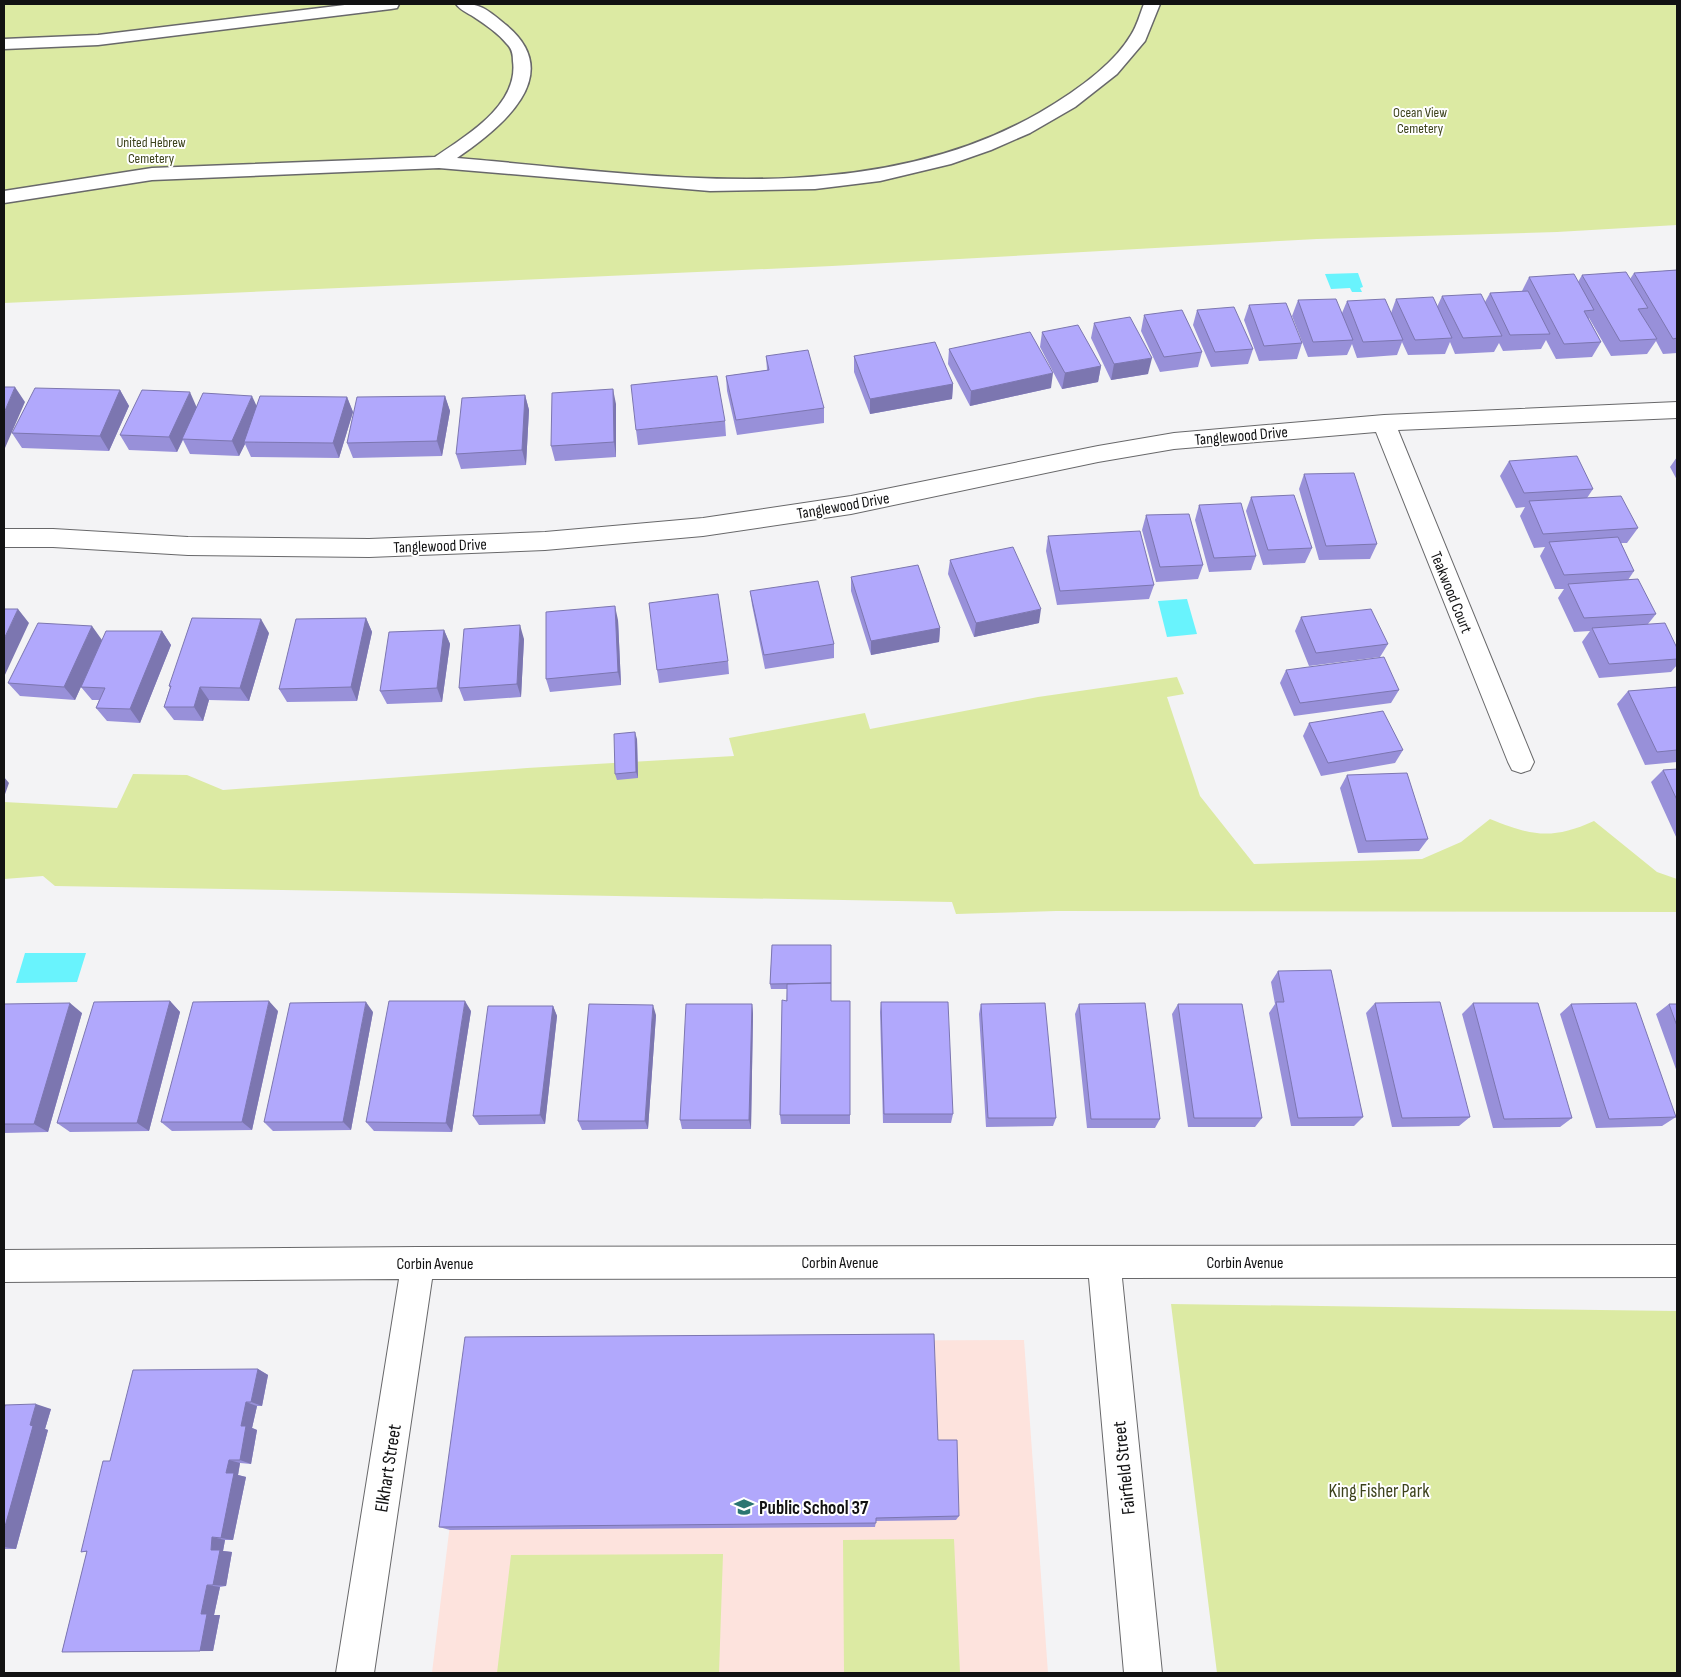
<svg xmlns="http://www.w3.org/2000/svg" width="1681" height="1677" font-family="'Sofia Sans Condensed',sans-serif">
<rect width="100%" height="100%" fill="#f3f3f5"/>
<!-- education -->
<path fill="#fde3dd" d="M1024 1340 1048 1673H432L472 1342Z"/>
<!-- green -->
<path fill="#dceaa3" d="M4 4H1677V225L1557 232 1317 239 832 266 4 303Z
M1177 677 1184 694 1167 697 1200 796 1254 864 1422 859 1461 842 1490 819C1532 836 1552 840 1594 821L1657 872 1677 879V912L1056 911 956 914 952 902 55 886 43 876 4 879V802L117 808 133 774 187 775 223 790 527 768 734 756 729 738 865 713 870 729 1038 697Z
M1171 1304 1677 1311V1673H1217Z
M954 1539 960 1673H844L843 1540Z
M723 1554 719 1673H497L511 1555Z"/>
<!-- water -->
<path fill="#69f3fd" d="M1358 273 1363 287 1360 288 1362 292H1352L1350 288 1331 289 1325 274Z
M1187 599 1197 634 1167 637 1158 601Z
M25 953H86L77 982 16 983Z"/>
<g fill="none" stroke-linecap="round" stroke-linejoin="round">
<defs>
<path id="lane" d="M353 4H399L397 8 391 9 98 45 4 49V39L98 35Z
M456 4C480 2 488 10 506 25 567 75 501 128 457 158 648 174 865 213 1039 113 1070 95 1113 66 1131 35 1137 26 1140 14 1144 4H1160L1145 41 1117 74 1075 107 1030 133 991 150 951 164 880 181 815 189 710 191 439 168 152 180 4 203V191L152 168 435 157C466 136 519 105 513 61 513 54 512 49 507 44 498 33 486 25 474 17 468 13 460 10 456 4Z"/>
<path id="street" d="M1677 402V418L1398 430 1534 762 1530 770 1521 773 1512 770 1508 762 1376 432 1174 449 1098 462 851 514 703 536 545 550 369 557 188 555 53 547H4V529H53L188 537 369 539 545 532 703 518 851 496 1098 446 1174 433 1384 415Z
M1677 1245V1277L1122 1278 1162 1673H1124L1089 1278 432 1279 374 1673H336L399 1279 4 1282V1250L418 1247Z"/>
</defs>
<!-- lane casing -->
<use href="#lane" stroke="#68686a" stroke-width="3"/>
<!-- street casing -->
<use href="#street" stroke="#68686a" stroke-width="2"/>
<!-- lane -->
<use href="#lane" fill="#fff" fill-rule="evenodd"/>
<!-- street -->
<use href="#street" fill="#fff" fill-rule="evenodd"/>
</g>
<!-- wall -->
<path fill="#9890d9" d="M1677 270V353L1663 354 1656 341 1647 354 1611 356 1589 318V319L1601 342 1592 357 1556 359 1546 340 1541 349 1503 351 1499 343 1494 352 1455 354 1450 342 1445 354 1408 355 1402 342 1397 355 1357 358 1352 344 1347 355 1308 357 1292 316 1298 300 1342 313 1347 301 1391 313 1396 299 1437 307 1442 296 1485 302 1490 293 1522 291 1529 277 1578 282 1582 275 1630 279 1634 273Z
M1249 305 1302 343 1297 359 1259 361 1244 320Z
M1197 310 1253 349 1248 364 1211 367 1193 325Z
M1144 315 1202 352 1198 367 1160 372 1141 331Z
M1094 323 1148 374 1111 380 1091 338Z
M1042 332 1101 366 1098 382 1062 389 1040 347Z
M949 349 1051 388 970 406 948 364Z
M766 356 824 408V423L737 435 727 391 726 376 767 370Z
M854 356 953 384 952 399 870 414 854 372Z
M120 390 129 406 109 451 22 448 12 433Z
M525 395 529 410 526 465 461 469 456 454Z
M445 396 450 411 442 456 353 458 347 443Z
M347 397 353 412 339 458 251 457 245 444 239 456 190 454 183 440 177 452 129 450 120 435 197 407H257Z
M616 404V457L555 461 551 446Z
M725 421 726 436 638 445 636 430Z
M1677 457V480L1670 467Z
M1509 461 1593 489 1587 498 1638 528 1627 543H1621L1634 571 1628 580 1656 614 1648 624 1677 648V665L1671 672 1599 678 1582 642 1590 631 1574 632 1558 598 1564 589H1555L1540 556 1545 547 1534 548 1520 516 1525 507 1516 508 1500 476Z
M1304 474 1377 544 1370 559 1319 560 1299 489Z
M1251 497 1312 548 1305 563 1263 565 1246 511Z
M1199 505 1256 556 1251 570 1209 572 1195 520Z
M1146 515 1203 565 1198 579 1156 582 1142 530Z
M1048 536 1154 585 1149 599 1057 605 1046 551Z
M950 560 1039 623 974 637 948 574Z
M851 577 940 628 939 642 871 655 851 591Z
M750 591 834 644V658L765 669 752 605Z
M1301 617 1388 644 1380 657 1309 666 1295 631Z
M366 618 372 632 357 701 287 702 279 689Z
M618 620 621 685 550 692 546 679Z
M444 630 450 644 442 702 387 704 380 691Z
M162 631 171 645 140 723 107 721 96 708 99 700H92L81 687 92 663 75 700 20 696 8 683 102 640Z
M269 633 249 701 209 700 203 721 174 720 164 707 170 688 169 686Z
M524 639 521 697 464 701 459 688Z
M728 661 729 674 659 683 657 670Z
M1286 670 1399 690 1391 703 1294 716 1280 683Z
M1677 687V762L1645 765 1617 704 1628 691Z
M1309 723 1403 750 1395 763 1321 776 1303 736Z
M637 739 638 778 617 780 615 774Z
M1677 769V839L1651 782 1663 770Z
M1347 775 1428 839 1419 851 1358 853 1340 788Z
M772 945 831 1001H850V1124H781L780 1115 787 989H771L770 984Z
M1278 971 1363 1117 1354 1126H1291L1269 1013 1275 1004 1271 982Z
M170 1001 180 1012 149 1131 70 1132 57 1123Z
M881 1002 953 1114 951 1123H883L880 1012Z
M1375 1003 1470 1117 1459 1126 1392 1127 1366 1013Z
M1473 1003 1572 1118 1560 1127 1493 1128 1462 1014Z
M4 1004 82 1013 48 1132 4 1133Z
M752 1004 753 1014 751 1129H682L680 1120Z
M981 1004 1056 1118 1053 1126 986 1127 979 1014Z
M1079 1004 1160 1119 1155 1128H1087L1075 1014Z
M1178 1004 1262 1118 1255 1127H1188L1172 1014Z
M1571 1004 1676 1117 1662 1126 1596 1128 1560 1014Z
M1669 1004H1677V1072L1656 1014Z
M553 1006 557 1016 545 1124 479 1125 473 1116Z
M278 1011 252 1130 172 1131 161 1122Z
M471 1011 452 1132 374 1131 366 1122Z
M373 1012 351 1130 273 1131 264 1122Z
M656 1015 648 1129 582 1130 578 1121Z
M258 1369 268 1375 262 1406H257L252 1428 257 1430 251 1464 240 1463 238 1475 246 1477 233 1540H225L223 1551 232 1552 226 1586 220 1587 214 1615H220L213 1651 62 1652 87 1552H81L110 1461Z
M4 1407 51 1409 45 1429 48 1430 16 1549H4Z
M938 1440 959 1516 956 1520 876 1521 875 1527 450 1530 439 1527Z"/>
<!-- shaded-wall -->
<path fill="#7c76b0" d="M1152 358 1148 374 1111 380 1114 364Z
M1101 366 1098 382 1062 389 1065 373Z
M1053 373 1051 388 970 406 971 391Z
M953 384 952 399 870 414V399Z
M15 387 25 402 5 448 4 446V413Z
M613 389 616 404V457L614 442Z
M120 390 129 406 109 451 100 436Z
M190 392 197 408 177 452 169 437Z
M525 395 529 410 526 465 522 450Z
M252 396 259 411 244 442 245 444 239 456 232 441Z
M445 396 450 411 442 456 437 441Z
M347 397 353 412 339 458 333 443Z
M615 606 618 620 621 685 618 672Z
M18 609 29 623 4 677V639Z
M1041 609 1039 623 974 637 976 623Z
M366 618 372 632 357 701 351 687Z
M261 619 269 633 249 701 240 688Z
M520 625 524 639 521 697 517 684Z
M92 626 102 640 75 700 64 687Z
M940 628 939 642 871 655V641Z
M444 630 450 644 442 702 437 688Z
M162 631 171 645 140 723 130 709Z
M200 687 209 700 203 721 194 707Z
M635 732 637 739 638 778 636 772Z
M4 777 9 783 4 797Z
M170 1001 180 1012 149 1131 137 1123Z
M269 1001 278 1011 252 1130 242 1122Z
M465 1001 471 1011 452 1132 446 1123Z
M366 1002 373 1012 351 1130 343 1122Z
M70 1003 82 1013 48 1132 34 1124Z
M752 1004 753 1014 751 1129 749 1120Z
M653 1005 656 1015 648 1129 645 1121Z
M553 1006 557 1016 545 1124 540 1115Z
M258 1369 268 1375 262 1406 251 1402Z
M246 1402 257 1406 252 1428 257 1430 251 1464 240 1460 241 1426Z
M36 1404 51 1409 45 1429 48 1430 16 1549 4 1547V1530L30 1425Z
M229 1460 240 1463 238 1475 246 1477 233 1540 221 1538 226 1473Z
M212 1537 225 1540 223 1551 232 1552 226 1586 213 1585 211 1550Z
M207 1585 220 1587 214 1615H220L213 1651H200L201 1614Z"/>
<!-- building -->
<path fill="#b1a8fc" stroke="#7c76b0" d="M1677 270V338L1673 339 1634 273Z
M1626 272 1648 308 1638 309 1657 339 1620 341 1582 275Z
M1574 274 1594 310 1584 311 1601 342 1564 344 1529 277Z
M1528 291 1550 334 1510 335 1490 293Z
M1481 294 1502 336 1463 338 1442 296Z
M1433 297 1452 338 1415 340 1396 299Z
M1336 299 1353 340 1313 342 1298 300Z
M1385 299 1403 340 1363 342 1347 301Z
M1286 303 1302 343 1264 346 1249 305Z
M1234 307 1253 349 1215 352 1197 310Z
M1182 310 1202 352 1164 357 1144 315Z
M1130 317 1152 358 1114 364 1094 323Z
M1078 325 1101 366 1065 373 1042 332Z
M1030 332 1053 373 971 391 949 349Z
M935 342 953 384 870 399 854 356Z
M808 350 824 408 736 420 726 376 769 370 766 356Z
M717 376 725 421 636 430 631 385Z
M4 387H15L4 413Z
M35 388 120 390 100 436 12 433Z
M613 389 614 442 551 446 552 393Z
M142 390 190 392 169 437 120 435Z
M203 393 252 396 232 441 182 439Z
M525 395 522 450 456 454 462 398Z
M260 396 347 397 333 443 244 442Z
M445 396 437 441 347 443 357 397Z
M1577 456 1593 489 1524 493 1509 461Z
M1354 473 1377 544 1326 546 1304 474Z
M1294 495 1312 548 1268 550 1251 497Z
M1621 496 1638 528 1543 534 1529 501Z
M1241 503 1256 556 1214 558 1199 505Z
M1189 514 1203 565 1160 567 1146 515Z
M1140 531 1154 585 1060 591 1048 536Z
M1618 537 1634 571 1564 575 1549 542Z
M1013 547 1041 609 976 623 950 560Z
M918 565 940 628 871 641 851 577Z
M1638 579 1656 614 1584 618 1568 584Z
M818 581 834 644 764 655 750 591Z
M718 594 728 661 657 670 649 603Z
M615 606 618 672 546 679V612Z
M4 609H18L4 639Z
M1371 609 1388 644 1316 653 1301 617Z
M192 618 261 619 240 688 200 687 194 707H164L171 686H169Z
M366 618 351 687 279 689 296 619Z
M38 623 92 626 64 687 8 683Z
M1665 623 1677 648V659L1609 664 1592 628Z
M520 625 517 684 459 688 464 629Z
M444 630 437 688 380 691 389 632Z
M106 631H162L130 709 96 708 105 688 81 687Z
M1384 657 1399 690 1300 703 1286 670Z
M1677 687V750L1657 752 1628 691Z
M1383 711 1403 750 1328 763 1309 723Z
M635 732 636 772 615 774 614 734Z
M1677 769V800L1663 770Z
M1407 773 1428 839 1366 841 1347 775Z
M772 945H831V983L770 984Z
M1331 970 1363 1117 1298 1118 1276 1002H1284L1278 971Z
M831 983V1001H850V1115H780L782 1000 787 1001V984Z
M170 1001 137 1123H57L94 1002Z
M269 1001 242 1122H161L193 1002Z
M389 1001H465L446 1123 366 1122Z
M366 1002 343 1122H264L290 1003Z
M881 1002H948L953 1114H884Z
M1440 1002 1470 1117 1402 1118 1375 1003Z
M70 1003 34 1124H4V1004Z
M1045 1003 1056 1118H988L981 1004Z
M1145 1003 1160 1119H1091L1079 1004Z
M1473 1003H1538L1572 1118 1504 1119Z
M1636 1003 1676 1117 1609 1119 1571 1004Z
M589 1004 653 1005 645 1121H578Z
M686 1004H752L749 1120H680Z
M1178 1004H1242L1262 1118H1194Z
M1669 1004H1677V1026Z
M488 1006H553L540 1115 473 1116Z
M934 1334 938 1440H957L959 1516 876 1518V1523L439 1527 465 1337Z
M258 1369 251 1402H246L241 1426H246L240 1460H229L226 1473H234L221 1538 212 1537 211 1550H220L213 1585H207L201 1614H207L200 1651 62 1652 87 1551 81 1552 103 1461H110L133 1370Z
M36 1404 30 1425 33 1426 4 1530V1411L5 1405Z"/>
<!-- icons -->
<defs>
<symbol id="school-bare" viewBox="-9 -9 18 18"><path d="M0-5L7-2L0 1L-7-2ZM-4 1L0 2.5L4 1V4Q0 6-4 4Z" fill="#2b7572" stroke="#fff" stroke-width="2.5" paint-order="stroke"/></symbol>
</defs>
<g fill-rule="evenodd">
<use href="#school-bare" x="730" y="1493" width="28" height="28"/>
</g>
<g text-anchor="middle" stroke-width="4" stroke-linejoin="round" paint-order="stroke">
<!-- far-park labels -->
<g font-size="14" fill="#3c421b" stroke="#fff">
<text x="1420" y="117">Ocean View<tspan x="1420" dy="16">Cemetery</tspan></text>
<text x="151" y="147">United Hebrew<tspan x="151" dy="16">Cemetery</tspan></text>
</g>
<!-- street labels -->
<g font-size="16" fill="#121213" stroke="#fff">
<text transform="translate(1241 435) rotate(-5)" y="6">Tanglewood Drive</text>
<text transform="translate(843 505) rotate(-10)" y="6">Tanglewood Drive</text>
<text transform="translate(440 545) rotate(-2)" y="6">Tanglewood Drive</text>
<text transform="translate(1452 592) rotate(68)" y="6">Teakwood Court</text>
<text x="840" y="1268">Corbin Avenue</text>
<text x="1245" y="1268">Corbin Avenue</text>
<text x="435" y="1269">Corbin Avenue</text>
</g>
<!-- near-street labels -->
<g font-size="19" fill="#121213" stroke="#fff">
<text transform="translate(387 1468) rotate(-81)" y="7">Elkhart Street</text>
<text transform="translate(1123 1468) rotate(-96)" y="7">Fairfield Street</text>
</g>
<!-- near-park labels -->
<g font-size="19" fill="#3c421b" stroke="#fff">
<text x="1379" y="1497">King Fisher Park</text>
</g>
<!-- near-poi labels -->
<g font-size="19" font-weight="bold" fill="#121213" stroke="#fff" text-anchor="start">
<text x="759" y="1514">Public School 37</text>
</g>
</g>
<!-- border -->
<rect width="1681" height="1677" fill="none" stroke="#121213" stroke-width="10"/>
</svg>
